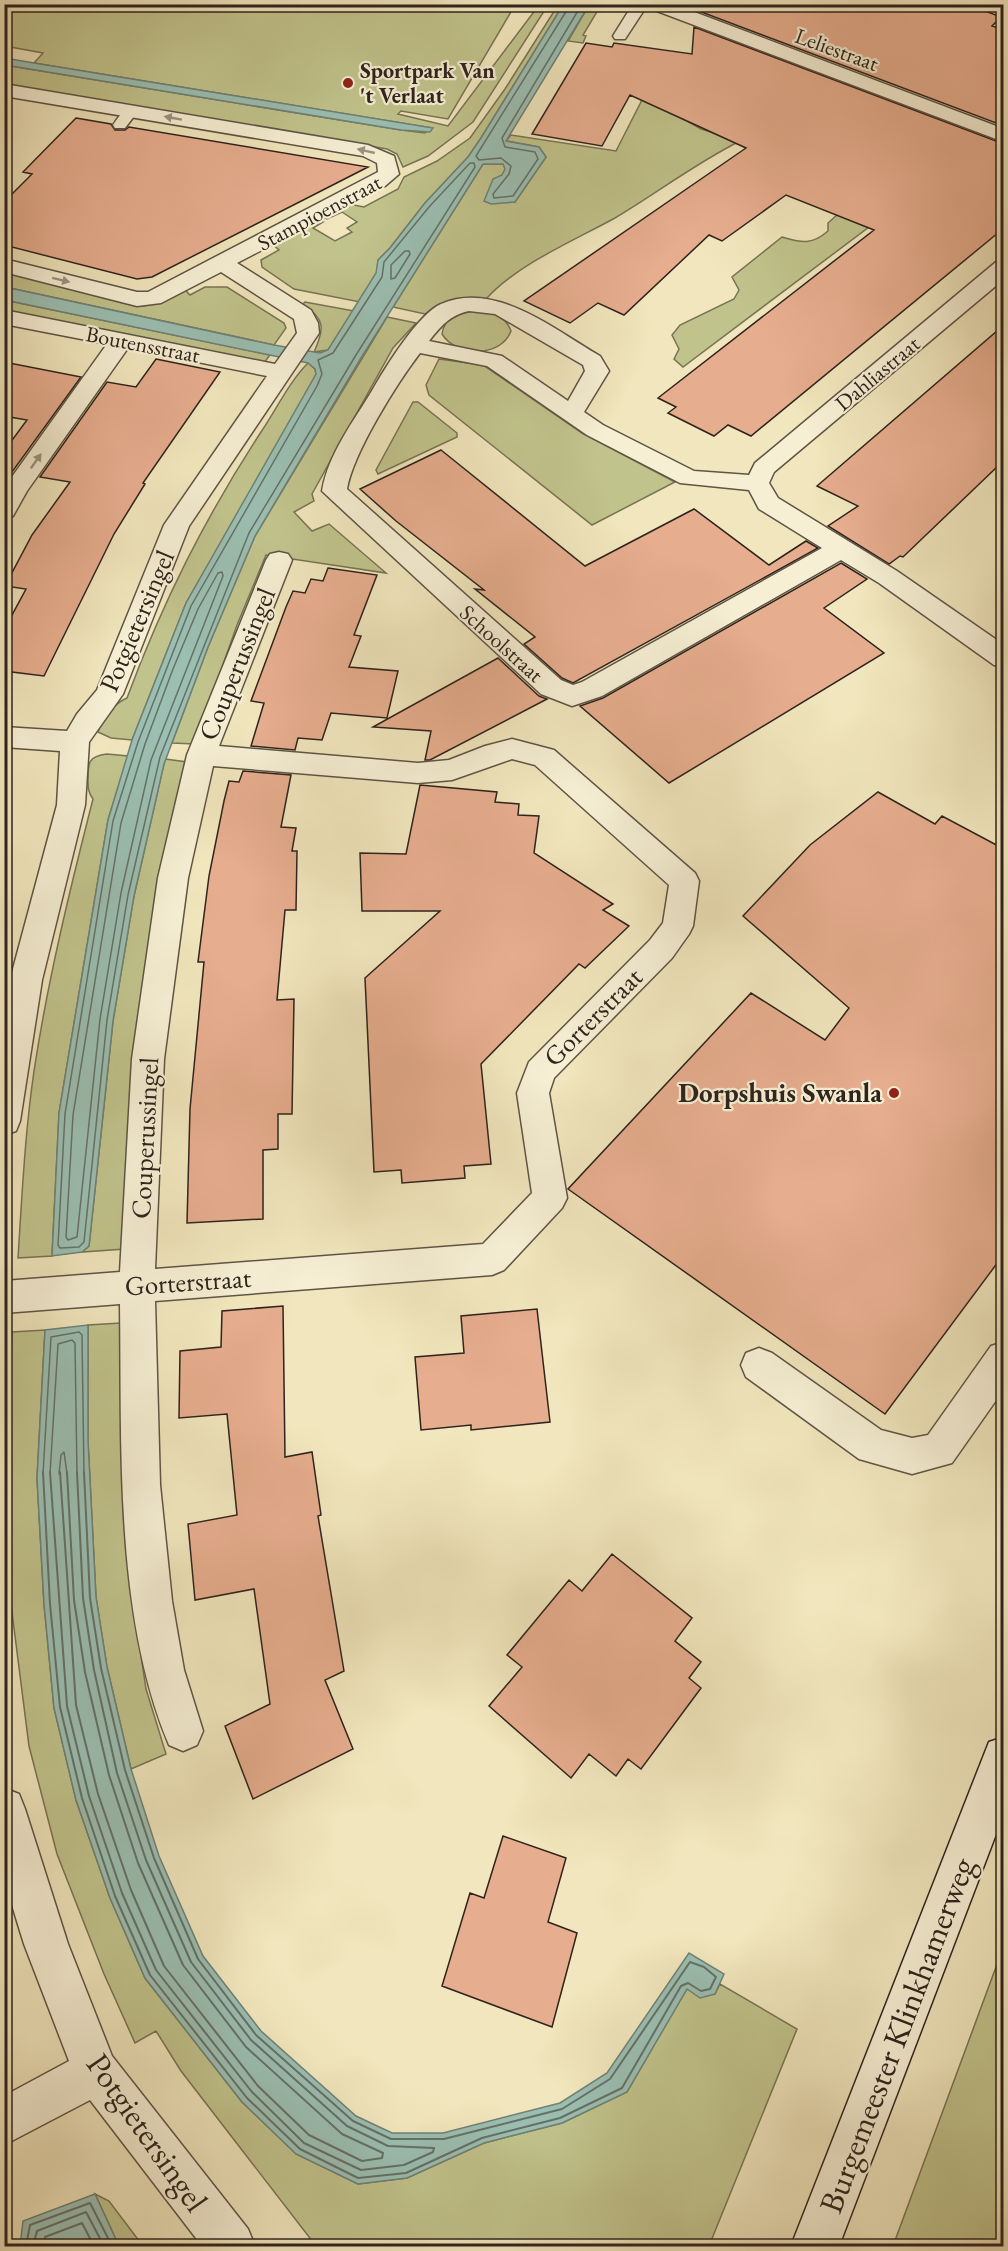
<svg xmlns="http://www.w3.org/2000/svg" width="1008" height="2251" font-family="'EB Garamond',serif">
<rect width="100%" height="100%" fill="#f1e6bd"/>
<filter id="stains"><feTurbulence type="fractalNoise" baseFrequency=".00333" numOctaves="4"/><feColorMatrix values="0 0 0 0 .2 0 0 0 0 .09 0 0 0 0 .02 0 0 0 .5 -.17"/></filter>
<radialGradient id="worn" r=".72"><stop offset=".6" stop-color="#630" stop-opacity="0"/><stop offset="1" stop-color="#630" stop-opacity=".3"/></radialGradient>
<!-- green -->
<path fill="#c1c38c" stroke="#787354" stroke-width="1.5" d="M4 5H515L448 119 401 111 398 114 448 126 539 5H548L473 122 428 156 403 167 397 154 387 149 5 84V65L401 130 425 133 432 128 34 63 43 53 5 46Z
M558 5H563L481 138 468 157 425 203 390 248 378 260 377 273 360 302 294 289 262 267 261 260 279 250 273 245 319 221 323 222 313 228 335 241 352 232 347 228 357 222 342 212 327 219 324 217 349 204 364 207 398 189 404 177 437 161 470 138 505 89Z
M589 5H601L583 35 586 36 583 43 568 41Z
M644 96 701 129 740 141C696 163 657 193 615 218 575 240 518 264 487 298L446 302 425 314 393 307 483 164H503L506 169 502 175 515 202 546 157 539 147 506 141 511 135 616 151Z
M847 206 873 224 683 367 674 359 679 349 672 335 680 325 734 299 739 290 732 277 782 237C802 243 812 245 828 231V223Z
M4 272 143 306 163 301 185 290 190 295 205 287H227L284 323 286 328 274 345 5 287Z
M4 300 270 355 264 363 5 312Z
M305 302 354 311 328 350 314 352C325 328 325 319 303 304Z
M474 311C489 312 505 314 511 331 501 358 456 357 442 334 444 317 459 313 474 311Z
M387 317 416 323 393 348 312 494 314 501 294 512 312 531 329 524 386 573 266 555 237 625 195 744 172 743 208 647 255 536Z
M439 359 483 365 582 433 675 482 592 525 429 395 426 385Z
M308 363 315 369 316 374 312 384 186 603 132 740 111 738 98 732C103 718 113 704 127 698 163 601 205 518 261 432 276 410 289 382 308 363Z
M413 402H418L457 433V437L378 474 376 470Z
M107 754 128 756 108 820 59 1113 52 1256 18 1258C22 1195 25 1133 34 1071 48 979 70 889 93 799 88 792 88 788 88 780 88 763 88 756 107 754Z
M165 759 187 762 125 1249 82 1252 89 1246 113 1021 134 896Z
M121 1323 137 1629 146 1689 166 1754 131 1769 107 1667 96 1597 88 1441V1325Z
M45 1330 37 1478 44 1604 54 1708 76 1800 110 1898 145 1978 242 2102 296 2154 358 2184 407 2178 484 2143 562 2123 627 2092 687 1988 715 1994 720 1984 797 2029 709 2246H316L181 2071 156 2031 135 2043 104 1974 57 1854 29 1746 9 1589 8 1436 12 1332Z
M1003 1948V2246H893Z
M95 2194 109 2201 143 2246H119Z"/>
<!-- water -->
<path fill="#9bbfb2" stroke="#6f8176" stroke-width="1.5" d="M563 5H589L506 141 539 147 546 157 515 202 491 204 484 201 493 179 502 175 505 169 503 164H483L361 358 255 536 208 647 164 764 134 896 113 1021 89 1246 82 1252 52 1256 59 1113 108 820 132 740 186 603 316 374 315 369 308 363 5 300V287L274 345 320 353 328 350 376 273 378 260 390 248 425 203 468 157 481 138Z
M5 58 34 63 433 128 430 132 401 130 5 65Z
M88 1325V1441L96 1597 107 1667 131 1769 159 1856 203 1956 261 2031 356 2116 392 2133H443L560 2103 607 2073 689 1953 724 1974 715 1994 700 1998 687 1989 627 2092 562 2123 484 2143 407 2178 358 2184 296 2154 242 2102 145 1978 110 1898 76 1800 54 1708 44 1604 37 1478 45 1330Z
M95 2194 119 2246H20L23 2221Z"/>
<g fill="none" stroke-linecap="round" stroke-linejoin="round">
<!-- shore-far1 -->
<path stroke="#647168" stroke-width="1.5" d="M568 4 567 10 476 156 479 160 501 158 511 166 509 174 493 194 494 198 513 196 538 159 535 152 505 147 502 138 582 4
M470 163H474L475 167 356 355 249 533 160 757 128 895 107 1020 84 1242 79 1247 60 1248 58 1245 65 1114 113 821 138 742 191 606 317 386 322 374 318 360 333 353 382 277 384 262 429 207Z
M405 251H409L410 254 395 278 391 279V265Z
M222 572 223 576 151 760 121 893 100 1019 77 1237 68 1240 66 1237 73 1115 121 823 145 744 173 669 198 609 218 573Z
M43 1474 51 1337 79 1332 82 1335 84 1474
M50 1474 58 1344 72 1340 75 1343 77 1474
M59 1474 61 1455 64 1452 67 1474"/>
<!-- shore -->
<path stroke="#647168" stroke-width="2" d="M43 1472 50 1604 60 1707 82 1798 115 1896 150 1975 247 2098 300 2149 358 2178 406 2173 482 2138 560 2118 622 2088 681 1986 688 1983 701 1991 710 1989 716 1977 704 1967 690 1962 610 2079 562 2109 444 2139H391L353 2121 256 2035 198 1959 154 1858 125 1770 101 1668 90 1598 84 1472
M50 1472 67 1706 89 1796 122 1893 156 1970 252 2092 304 2143 361 2170 404 2165 433 2152 434 2148 388 2146 347 2126 251 2040 191 1962 146 1860 117 1773 94 1670 83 1598 77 1472
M60 1472 76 1705 98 1794 131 1890 164 1966 258 2086 309 2135 362 2161 382 2158 383 2153 342 2134 246 2047 183 1965 138 1863 109 1775 85 1672 74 1600 67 1472
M26 2246 30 2225 90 2203 112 2246
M33 2246 37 2231 86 2212 104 2246
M42 2246 45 2237 82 2223 94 2246"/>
</g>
<!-- building -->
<path fill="#e6ad8e" stroke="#2e231d" stroke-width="1.5" d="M696 4H967L1001 17 992 26 1004 30V126L696 10Z
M694 27 1004 144V228L751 436 728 425 714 436 668 413 676 407 658 398 874 230 786 195 722 241 709 235 624 315 598 303 570 323 524 301 746 148 630 95 602 146 532 134 586 43 612 47 614 43 692 54Z
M76 118 111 124 115 130H125L129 127 368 167 152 277 137 279 4 245V202L32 174 23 172Z
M1004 325V458L998 466 903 557 900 556 889 564 828 526 858 506 817 486Z
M156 359 220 372 143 483 145 484 114 534 44 676 4 671V630L26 589 5 586 32 535 70 482 40 477 107 382 136 387Z
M4 362 81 377 12 472 4 471V451L27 420 4 416Z
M441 450 585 566 694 509 769 565 806 541 818 548 573 683 562 678 524 644 535 637 475 589 484 590 396 521 360 489Z
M841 563 867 579 824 608 884 653 669 783 580 706 603 698Z
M328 568 377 575 354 635 361 636 349 667 398 671 387 718 331 713 322 740 298 738 295 750 251 746 264 703 251 701 286 607 293 591 305 593 311 579 323 581Z
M498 658 539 696 547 699 430 760H425L431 731 373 727Z
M243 771 291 775 281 827 296 828 292 851H297L296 910H285L277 1000 294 999 292 1114H278V1149L263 1150V1219L187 1223 190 1109 204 962H198L209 876 224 801 229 781 239 782Z
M420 785 497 792 495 802 519 804 518 815 539 816 534 853 613 904 603 910 629 926 585 968 579 964 481 1064 491 1164 464 1166 465 1178 402 1183 401 1170 374 1172 365 978 440 911H362L360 853 406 854Z
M878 792 935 824 942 816 1004 849V1254L885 1414 568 1189 751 993 825 1040 849 1008 743 916 810 845Z
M283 1306 285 1457 312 1452 321 1515 318 1516 344 1671 325 1680 353 1749 253 1799 225 1726 270 1704 254 1589 195 1600 188 1524 237 1515 227 1414 179 1418 180 1351 221 1347 222 1311Z
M537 1309 550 1422 471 1430V1425L421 1430 415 1357 464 1353 461 1316Z
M612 1554 692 1618 675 1641 701 1662 689 1678 701 1688 641 1769 628 1759 616 1776 589 1754 571 1778 489 1706 522 1667 507 1655 569 1580 582 1591Z
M503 1836 566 1858 548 1922 577 1933 552 2027 442 1986 470 1893 484 1898Z"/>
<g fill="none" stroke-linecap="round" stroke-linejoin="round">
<defs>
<path id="lane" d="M633 4H648L625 39H615L613 36Z
M131 107 136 108 138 111 125 128H115L113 125C118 118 123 109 131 107Z"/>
<path id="street" d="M646 4H673L1004 129V142L649 8Z
M4 84 368 145 394 156 399 174 385 186 237 263 311 310 318 323 319 333 189 526 123 694 89 742 85 805 42 980 20 1121 16 1131 4 1135V1017L10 980 57 805 60 751 4 747V727L67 731 77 714 97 690 164 525 267 376 128 348 27 491 13 516 4 518V488L107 344 4 324V310L275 364 297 333 294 319 221 272 161 303 137 306 4 272V259L137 292H148L378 172 377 163 363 156 4 96Z
M1004 261V279L774 472 769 483 778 498 897 571 1004 645V667L994 665 879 583 841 560 602 696 572 706 541 694 322 491C328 454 354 421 373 389 385 368 419 313 441 304 495 280 555 330 600 356L609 371 584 412 603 425 694 471 749 475 755 463 996 262ZM469 311 495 314 583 365 585 371 568 401 502 356 429 341C441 326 450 315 469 311ZM420 353 487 366 587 435 680 483 749 490 759 509 822 548 582 682 573 685 561 680 347 489C353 453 397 383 420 353Z
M279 552 288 554 292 560 219 746 418 763 449 760 485 746 512 739 554 750 695 873 699 881 693 926 689 934 672 958 554 1078 549 1093 567 1198 562 1208 504 1270 492 1275 155 1301 160 1485 172 1601 184 1670 203 1731 197 1745 183 1751 169 1745C114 1615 122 1444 120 1304L4 1313V1281L120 1272 132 1059 158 878 187 755 266 560 270 554ZM512 759 535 765 669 885 663 923 650 940 529 1062 517 1093 532 1193 483 1244 155 1269 164 1059 188 878 213 766 418 783 452 780Z
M1004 1342V1389L952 1463 912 1474 859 1459 746 1377 741 1365 746 1353 759 1348 772 1353 881 1430 912 1438 928 1435 991 1346Z
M4 1788 19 1794 25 1809 68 1944 112 2056 248 2229 255 2246H202L90 2100 4 2145V2096L69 2061 24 1944 4 1879Z"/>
<path id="secondary" d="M1004 1737V1813L839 2246H791L989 1742Z"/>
</defs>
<!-- lane casing -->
<use href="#lane" stroke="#5f5445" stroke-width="3"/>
<!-- street casing -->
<use href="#street" stroke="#5f5445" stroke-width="3"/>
<!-- secondary casing -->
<use href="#secondary" stroke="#2e231d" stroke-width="3"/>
<!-- lane -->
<use href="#lane" fill="#f6efd4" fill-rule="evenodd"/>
<!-- street -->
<use href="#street" fill="#f6efd4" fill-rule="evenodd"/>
<!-- secondary -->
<use href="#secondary" fill="#f6efd4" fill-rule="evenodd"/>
</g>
<!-- one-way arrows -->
<defs><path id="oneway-solid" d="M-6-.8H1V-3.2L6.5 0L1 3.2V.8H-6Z" transform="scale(1.5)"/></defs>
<g fill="#9c9382">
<use href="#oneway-solid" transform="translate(173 118) rotate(-170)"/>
<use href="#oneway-solid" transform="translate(366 151) rotate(-167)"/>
<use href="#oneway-solid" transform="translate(61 280) rotate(14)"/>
<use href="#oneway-solid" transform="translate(36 461) rotate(-55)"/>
</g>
<!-- markers -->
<g fill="#8f2418" stroke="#f6efd4" stroke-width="2">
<circle cx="348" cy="83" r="6"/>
<circle cx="894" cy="1093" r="6"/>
</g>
<g text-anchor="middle" stroke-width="4.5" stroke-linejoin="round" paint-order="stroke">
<!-- far-street labels -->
<g font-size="22" fill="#2e231d" stroke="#f6efd4">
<text transform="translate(837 49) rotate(20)" y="8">Leliestraat</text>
<text transform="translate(319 212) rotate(-28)" y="8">Stampioenstraat</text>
<text transform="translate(143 344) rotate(11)" y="8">Boutensstraat</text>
<text transform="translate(877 373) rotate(-40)" y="8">Dahliastraat</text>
<text transform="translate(502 643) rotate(42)" y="8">Schoolstraat</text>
</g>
<!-- far-poi labels -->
<g font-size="22" font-weight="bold" fill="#2e231d" stroke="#f6efd4" text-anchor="start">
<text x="360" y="78">Sportpark Van<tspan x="360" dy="25">'t Verlaat</tspan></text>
</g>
<!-- street labels -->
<g font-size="27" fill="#2e231d" stroke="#f6efd4">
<text transform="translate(137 621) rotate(-67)" y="9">Potgietersingel</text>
<text transform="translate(237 664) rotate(-68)" y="9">Couperussingel</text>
<text transform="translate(593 1017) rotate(-45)" y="9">Gorterstraat</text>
<text transform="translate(145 1138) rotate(-87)" y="9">Couperussingel</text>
<text transform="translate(188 1282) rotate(-4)" y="9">Gorterstraat</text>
</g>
<!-- poi labels -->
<g font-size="27" font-weight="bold" fill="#2e231d" stroke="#f6efd4" text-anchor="end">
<text x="882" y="1102">Dorpshuis Swanla</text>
</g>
<!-- near-street labels -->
<g font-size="33" fill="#2e231d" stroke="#f6efd4">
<text transform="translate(896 2035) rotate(-69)" y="12">Burgemeester Klinkhamerweg</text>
<text transform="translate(148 2132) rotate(55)" y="12">Potgietersingel</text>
</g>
</g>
<!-- margin -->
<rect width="1008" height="2251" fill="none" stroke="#f1e6bd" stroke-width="24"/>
<rect x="6" y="6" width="996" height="2239" fill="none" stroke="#2e231d" stroke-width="3"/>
<rect x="12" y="12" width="984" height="2227" fill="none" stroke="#2e231d" stroke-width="1.5"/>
<rect width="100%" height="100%" filter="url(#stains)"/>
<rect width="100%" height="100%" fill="url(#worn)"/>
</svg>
